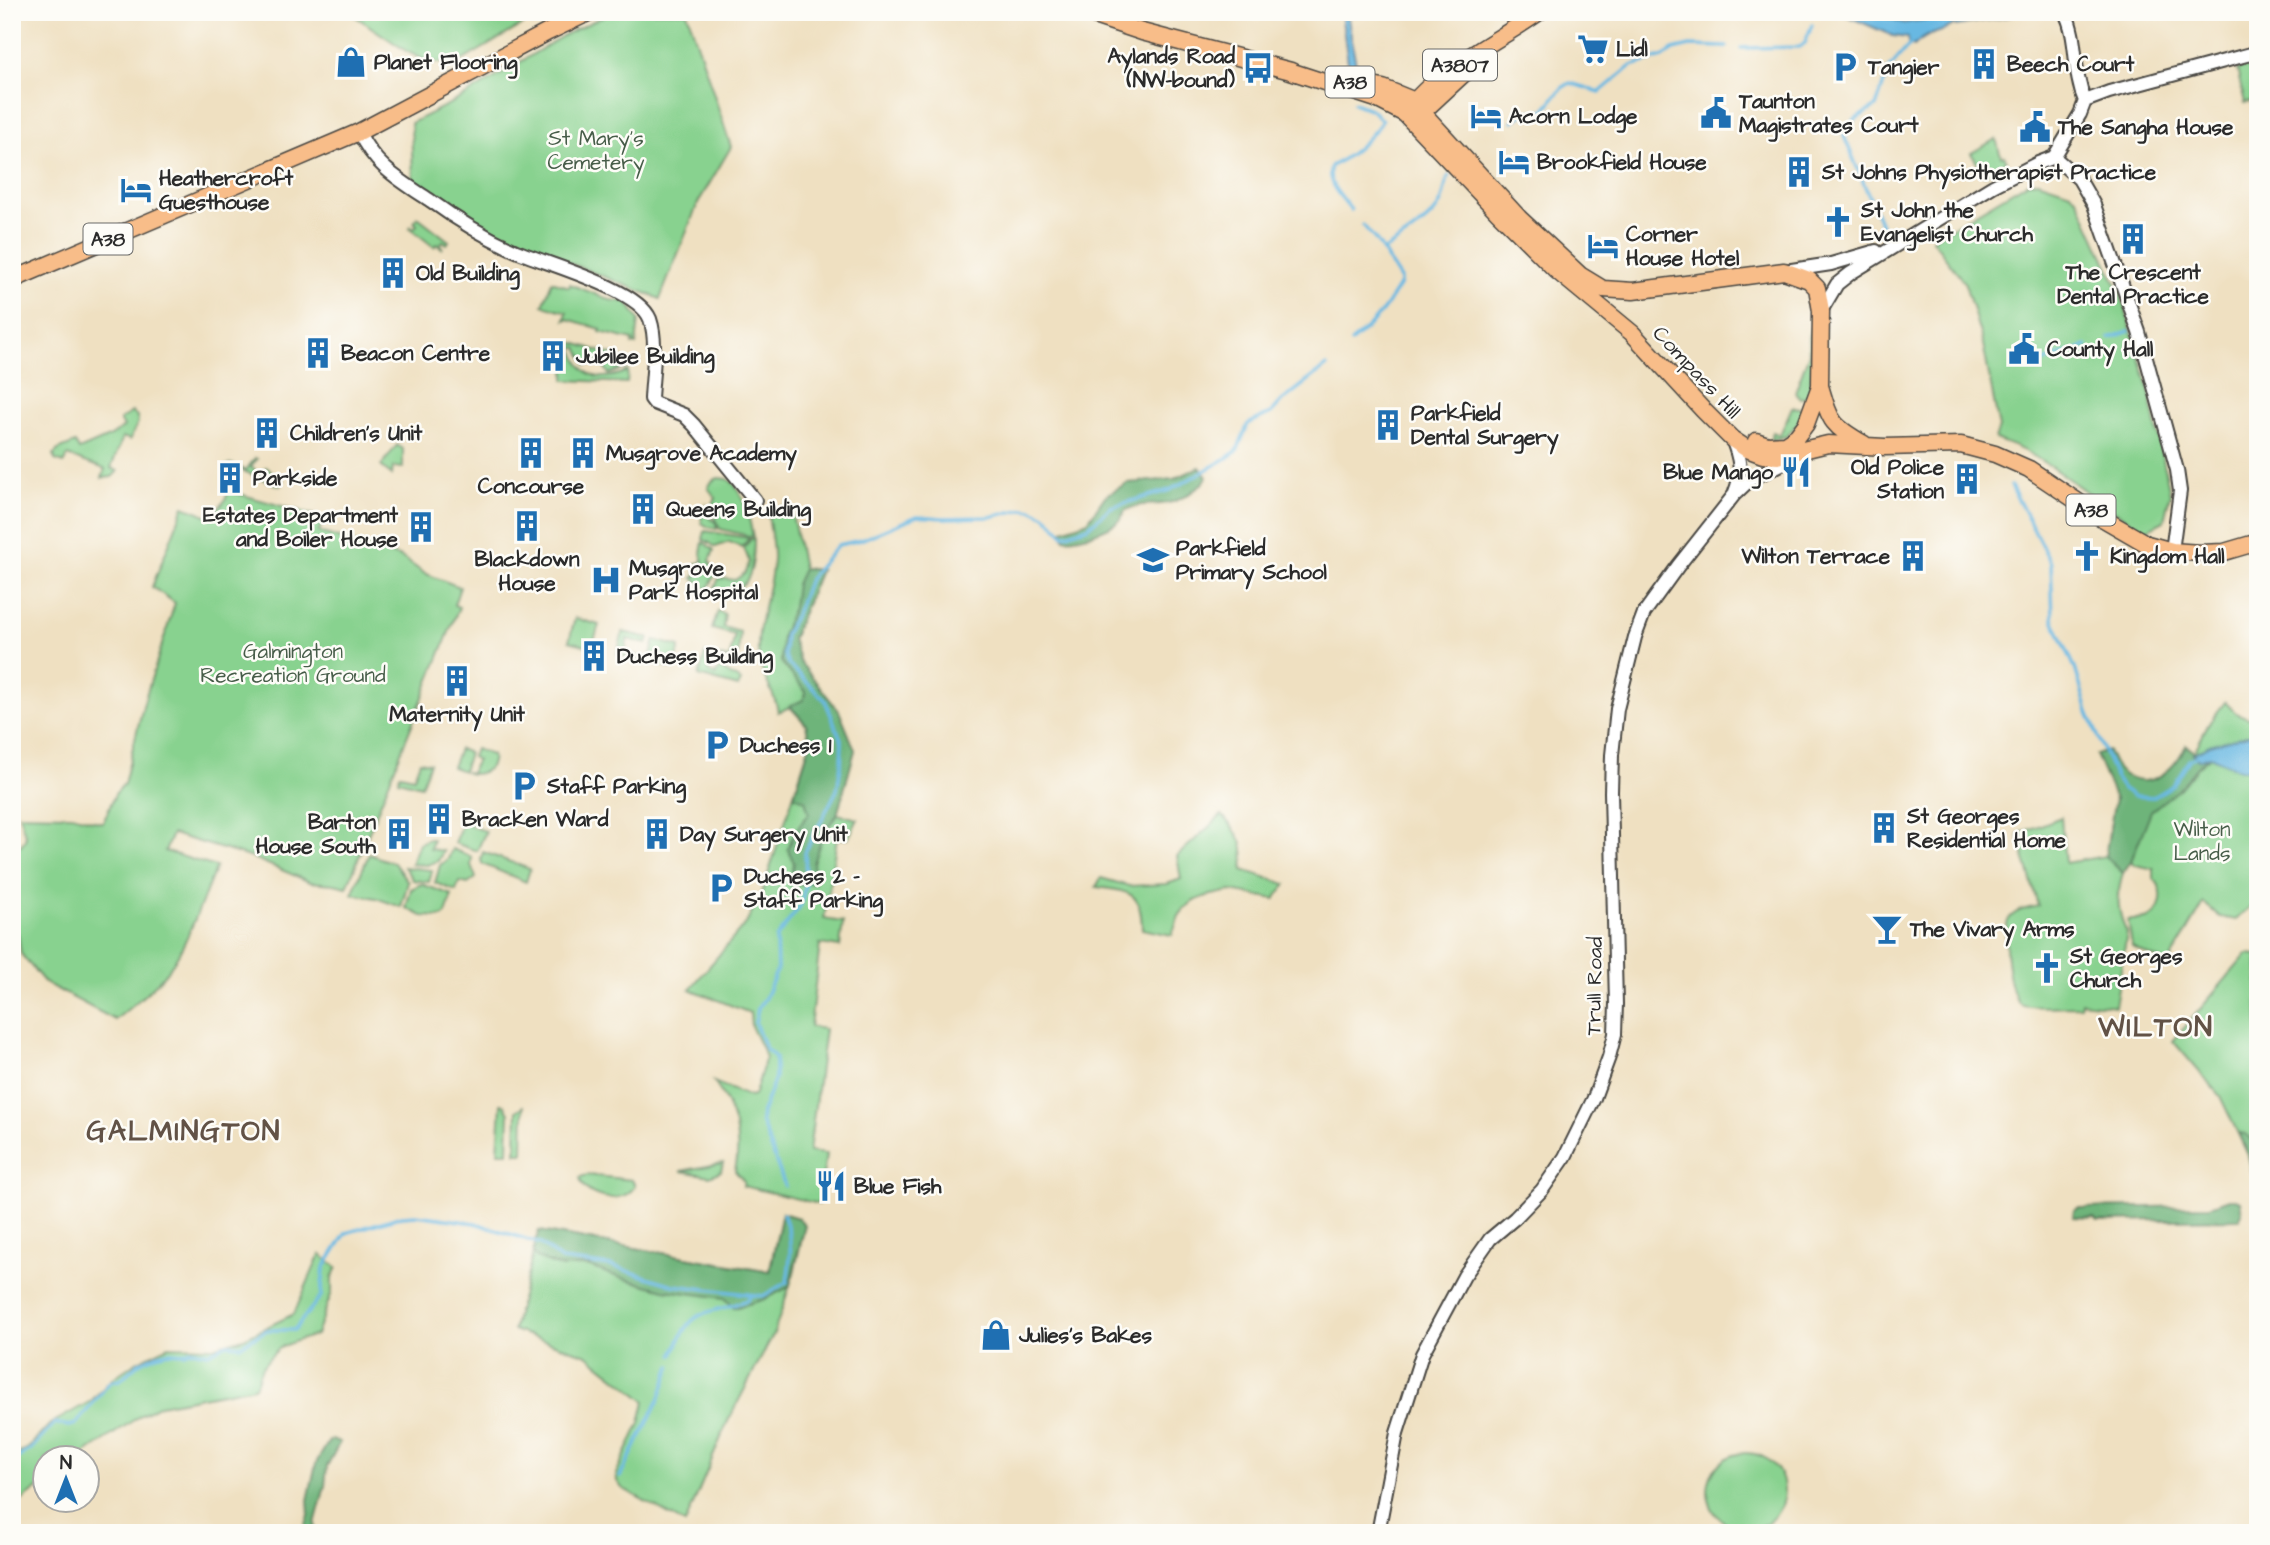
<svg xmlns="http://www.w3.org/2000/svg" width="2270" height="1545" font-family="'Architects Daughter',sans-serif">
<rect width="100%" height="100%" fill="#fdfcf7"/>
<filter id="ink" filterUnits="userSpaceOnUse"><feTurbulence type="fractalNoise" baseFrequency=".0143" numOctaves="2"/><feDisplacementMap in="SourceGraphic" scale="14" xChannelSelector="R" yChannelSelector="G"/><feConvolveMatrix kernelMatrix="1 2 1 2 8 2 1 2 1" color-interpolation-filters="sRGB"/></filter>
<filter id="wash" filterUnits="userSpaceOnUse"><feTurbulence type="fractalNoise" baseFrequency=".00686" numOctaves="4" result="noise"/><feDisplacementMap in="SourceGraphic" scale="28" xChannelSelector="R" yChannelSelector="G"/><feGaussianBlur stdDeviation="1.57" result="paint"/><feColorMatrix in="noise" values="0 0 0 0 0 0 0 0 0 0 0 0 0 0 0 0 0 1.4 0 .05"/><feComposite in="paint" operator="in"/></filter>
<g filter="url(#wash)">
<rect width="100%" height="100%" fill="#efe0c1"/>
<!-- green -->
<path fill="#88d28f" stroke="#5a7e5d" stroke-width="2" d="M349 12H544L460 62 437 63 426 61 406 51Z
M612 12H687L731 147 698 203 660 299 502 236 476 223 413 179 411 123 465 96 566 34Z
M2258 64V103L2253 104 2251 101 2245 103 2237 70Z
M1996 139 2001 157 2004 156 2007 161 1984 175 1971 153Z
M2038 181 2071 192 2078 200 2120 292 2148 385 2170 494 2164 521 2147 530C2106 510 2074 480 2035 457 2023 449 2008 444 1995 439L1999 428 1983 344 1965 284 1932 239 2028 182Z
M418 217 449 241 447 244 443 241 440 244 443 249 437 244 434 247 410 228 411 226 414 228 417 225 414 222Z
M552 281 569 287 570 284 610 300 627 302 639 320 636 345 632 344 633 340 600 332 601 329 568 319 565 320 567 312 543 305Z
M1813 321 1811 392 1807 397 1800 398 1795 392 1809 353 1808 337Z
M568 341 628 360V367L609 374 598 360 587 365 578 348H571Z
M566 350 574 351C584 380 601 382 628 371L627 383 565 380Z
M1792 407 1800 408 1805 414 1787 436 1770 440 1773 432 1780 435Z
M132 412 137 416 138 422 130 440 123 437 111 468 118 471 112 477 102 478 105 469 68 456 64 463 55 460 54 454 58 450 75 443 79 450 111 436 124 427 120 420Z
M397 445 403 449V468L393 467 392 475 381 466Z
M255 458 257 459 251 467 260 474 266 467 283 480 280 486 228 465 231 464 246 470Z
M718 478 728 479C745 491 749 518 753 537L720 529 710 509 716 498 708 488 712 481Z
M229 491 317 516 322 521 319 532 401 557 424 573 460 587 454 605 459 607 347 887 334 884 310 882 253 858 172 834 165 851 216 867C204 895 194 926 179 953 164 981 139 1000 115 1020L45 983 21 954 18 934H12V848L21 845 26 838 19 814 72 815 103 823 115 794 124 784 144 702 175 603 152 587 184 506 211 517 224 502Z
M790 504 803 568 820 570 792 639 800 662 839 711 855 750 837 814 858 819 848 839 837 838 824 919 843 922 840 947 820 944 810 1027 825 1029 809 1152 826 1154 819 1204 743 1186 744 1181 735 1171C742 1138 734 1110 714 1082L750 1097 754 1096 766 1057 751 1026 750 1013 690 989 747 922 764 887 810 744 806 724 790 707 778 712C776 693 759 674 758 651 757 620 771 591 773 560 774 545 769 528 768 512Z
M706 505 708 516 716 523 717 529 708 527 702 523 701 514Z
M705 531 749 538 742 547 729 542 716 547 703 539Z
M751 539H754C754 569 751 597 713 591L719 578 735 580 745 573 749 561 744 548Z
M703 542 714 550 710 561 715 575 708 590 693 578 697 575 695 564 703 562 701 553Z
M718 611 725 615 723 627 740 632 738 656 733 661 713 656 712 659 719 660 717 664 710 665 708 671 715 675 720 669 741 681 738 687 699 676 705 654 729 659 735 635 712 629Z
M575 618 599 625 592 647 569 641Z
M623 632 649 638 647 644 627 639 626 653 643 657 642 661 617 654Z
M655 640 680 647 674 669 649 662Z
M2225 702 2236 713 2258 722V899L2236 920 2220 917 2204 903 2168 964 2132 947 2128 920C2136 920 2146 921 2152 916 2164 907 2164 888 2154 879V869L2136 865 2131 861 2150 811 2180 788 2197 767 2208 758 2193 754 2209 723Z
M459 749 469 753 463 771 452 767Z
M475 749 492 755C495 771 477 777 465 772L470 773 477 760 472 757Z
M420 761 430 763 421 786 398 780 400 774 414 777Z
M466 814 473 817 470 826 486 831 477 851 454 843Z
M1222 815C1240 836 1246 841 1243 870L1286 884 1275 899 1231 891 1207 896 1194 901 1185 908 1179 916 1172 935 1142 929C1141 891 1131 892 1096 887L1101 878 1129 886 1167 884 1181 879 1177 856Z
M2061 817 2065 863 2105 856 2123 873C2116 894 2117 912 2127 933L2115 1006 2081 1002 2080 1006C2068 1006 2029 1009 2020 1004 2009 997 2001 931 2009 919 2015 910 2027 909 2038 906L2018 834Z
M429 839H433L430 849 443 851 438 861 427 865 411 864 419 843Z
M452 849 472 857 471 865 476 878 468 884 459 882 456 891 435 883 440 865 448 859Z
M483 852 530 869 526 882 482 864 481 859Z
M369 854 394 863 408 882 401 907 376 898 352 894Z
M404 867 432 870 429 882 413 880Z
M421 884 452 895 446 914 442 917 422 916 406 908 411 889Z
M2247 954 2258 955V1198L2248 1155 2220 1096 2173 1041Z
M501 1104 505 1105 509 1113 508 1152H498Z
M524 1106 523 1153H516L517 1111Z
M723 1163 721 1171 710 1176 681 1171Z
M588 1175 632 1180 635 1185C626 1206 583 1200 580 1177Z
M782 1213 798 1218 805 1225 794 1273 774 1333 727 1423 685 1524 622 1488 617 1481 616 1474 640 1423 645 1401 587 1355 513 1330 539 1231 769 1272Z
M320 1254 337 1267 332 1278V1292L316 1335C290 1343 279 1343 263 1366 258 1373 259 1381 254 1387L160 1405 141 1415 80 1457 46 1458 45 1483 12 1508V1458L30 1446 50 1424 91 1401 113 1378 138 1361 169 1346 213 1347 244 1338 294 1314Z
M1708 1491a38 38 0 1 1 76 0a38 38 0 1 1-76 0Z"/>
<!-- forest -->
<path fill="#6eb47a" stroke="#4c7052" stroke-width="2" d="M1200 467 1207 477C1202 487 1179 502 1167 503 1153 506 1138 502 1125 511 1123 513 1121 519 1119 520 1111 529 1075 541 1064 538L1063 530 1088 521 1105 496 1127 483 1174 479Z
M803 569 820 570 792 639 800 662 839 711 855 750 837 815 824 832 813 863 815 883 789 885 794 863 788 849 794 833 809 813 805 800 794 796 810 744 806 724 790 706 803 700 806 692 781 662 782 636 793 607 796 584Z
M2186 745 2193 751V754L2210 756 2197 767 2180 788 2151 811 2131 861 2123 873 2105 856 2115 799 2096 755 2108 751C2111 757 2114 766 2119 771 2147 795 2174 771 2186 745Z
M2239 1133 2246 1134 2258 1145V1198L2248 1155Z
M2229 1199H2236L2240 1201 2242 1213 2239 1219 2097 1221 2094 1218 2073 1217 2074 1210 2078 1208 2210 1206Z
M782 1213 798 1218 805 1225 789 1287 762 1300 734 1308 725 1298 664 1290 618 1277 587 1266 560 1267 536 1258 533 1252 539 1231 770 1272Z
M334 1440 340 1442 327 1466 325 1486 315 1524 316 1533H303L309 1515 308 1500 316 1463 329 1441Z"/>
<!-- water -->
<path fill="#67b8e2" stroke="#497286" stroke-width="2" d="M1341 12H1347L1357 71 1349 70Z
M1838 12H1871L1904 23 1978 12H2018L2011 16 1956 26 1954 24C1942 35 1929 30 1914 46L1908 43V38L1893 36Z
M2258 732V768L2240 770 2210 756 2198 760 2193 754 2209 745Z"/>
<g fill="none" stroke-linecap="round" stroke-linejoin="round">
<!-- stream -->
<path stroke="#67b8e2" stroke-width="3.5" d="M1741 48 1800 47 1805 43 1812 25
M1513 121 1527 112 1544 110 1562 88 1570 83 1600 92 1631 66 1663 57 1673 50 1690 46 1727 47
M1351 210C1342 197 1325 183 1331 166 1351 156 1369 139 1382 121L1372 110 1354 103
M1884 232 1844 136C1847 121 1864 114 1876 107L1888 70 1912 42
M1383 251C1398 241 1433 220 1440 204 1445 195 1444 185 1449 176
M2110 338 2129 331
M1351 342C1373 325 1386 308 1400 284V279L1378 243 1363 225
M2038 364 2087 346
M2011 486 2051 563 2053 619 2075 668 2088 712 2115 777 2123 789 2134 796 2153 797 2173 785 2189 760 2195 757
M785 1186 761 1121 762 1112 775 1078V1057L765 1048 755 1023 758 1008 765 998 777 970 776 938 801 905 806 881 805 852 837 790 841 765 842 742 825 700 788 664 784 654 785 635 798 609 809 579 838 545 861 540 917 516 943 518 990 517 1024 509 1033 510 1047 517 1064 535 1088 527 1111 507 1170 490 1222 461 1237 451 1248 424 1271 413 1282 401 1327 366
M673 1355C694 1301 704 1319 749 1299L750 1295
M12 1462 31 1449 55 1423 69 1426 76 1424 110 1382 120 1380 139 1363 156 1355 168 1352 184 1353 192 1350 208 1353 227 1344 241 1345 267 1330H294L321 1296 324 1268 346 1233 402 1216 416 1215 475 1223 541 1244 561 1260 611 1266 673 1285 763 1296 787 1282C791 1257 793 1238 783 1214
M620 1477 659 1400 671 1366"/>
</g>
</g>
<g filter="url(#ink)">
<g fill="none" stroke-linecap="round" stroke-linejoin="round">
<defs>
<path id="minor" d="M2085 101 2109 92 2258 52
M359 132C374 166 401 181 431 201 457 220 484 236 514 250 545 264 638 288 650 319 658 342 652 375 651 399L654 403 684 415 694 425 755 500
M2054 157 2079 179 2094 205 2139 332 2177 470 2180 491 2172 551
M2054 157 2080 114 2085 101C2072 72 2079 41 2065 12
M1785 271 1831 264 1876 251
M1821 311 1837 284 1851 273 1993 186 2038 163 2054 157
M1732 439C1740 459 1743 472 1735 492
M1378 1533 1397 1433 1422 1354 1464 1276 1490 1239 1515 1218 1542 1190 1565 1157 1594 1098 1609 1057 1615 1034 1616 1004 1611 792 1612 755 1617 709 1635 637 1644 613 1678 566 1734 495 1751 479 1800 455"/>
<path id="major" d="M1082 12 1142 32 1291 71
M1284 69 1376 99 1405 114 1497 211 1557 271 1632 333 1703 410 1732 439 1747 449 1763 455 1778 456 1828 444 1885 447 1961 445 1995 454 2029 469 2102 518 2147 544 2172 551 2200 553 2224 552 2258 542
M1351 82 1383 88 1410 99 1519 218 1580 275 1603 289 1633 291 1784 271 1809 280 1817 288 1821 311 1820 386 1806 424 1797 436 1785 444 1768 445 1756 441
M1409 109C1435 71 1500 40 1539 12
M1416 118 1471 67
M12 280 359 132 548 32 590 12
M1820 386C1831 423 1831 425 1864 444"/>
</defs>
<!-- minor casing -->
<use href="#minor" stroke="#484642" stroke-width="16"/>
<!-- major casing -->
<use href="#major" stroke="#484642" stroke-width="19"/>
<!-- minor -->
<use href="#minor" stroke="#fff" stroke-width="12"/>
<!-- major -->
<use href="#major" stroke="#f8bd89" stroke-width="16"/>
</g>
</g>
<!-- icons -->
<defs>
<symbol id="supermarket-bare" viewBox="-9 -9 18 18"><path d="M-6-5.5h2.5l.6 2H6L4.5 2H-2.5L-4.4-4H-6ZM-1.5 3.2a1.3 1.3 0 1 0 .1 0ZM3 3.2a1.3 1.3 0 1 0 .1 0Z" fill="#1f6fb2" stroke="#fdfcf7" stroke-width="2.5" paint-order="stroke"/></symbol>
<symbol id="shop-bare" viewBox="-9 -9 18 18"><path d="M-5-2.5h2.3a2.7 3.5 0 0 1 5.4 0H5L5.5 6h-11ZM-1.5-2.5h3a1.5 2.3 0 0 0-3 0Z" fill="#1f6fb2" stroke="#fdfcf7" stroke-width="2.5" paint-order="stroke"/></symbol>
<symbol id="building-bare" viewBox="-9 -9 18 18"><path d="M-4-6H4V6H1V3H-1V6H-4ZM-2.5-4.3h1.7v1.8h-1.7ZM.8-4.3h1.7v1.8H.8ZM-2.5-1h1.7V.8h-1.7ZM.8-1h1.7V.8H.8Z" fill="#1f6fb2" stroke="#fdfcf7" stroke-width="2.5" paint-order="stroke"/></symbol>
<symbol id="parking-bare" viewBox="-9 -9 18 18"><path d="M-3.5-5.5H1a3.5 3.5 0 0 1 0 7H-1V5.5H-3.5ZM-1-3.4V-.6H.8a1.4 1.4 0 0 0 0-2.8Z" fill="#1f6fb2" stroke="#fdfcf7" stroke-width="2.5" paint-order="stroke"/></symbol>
<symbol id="bus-bare" viewBox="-9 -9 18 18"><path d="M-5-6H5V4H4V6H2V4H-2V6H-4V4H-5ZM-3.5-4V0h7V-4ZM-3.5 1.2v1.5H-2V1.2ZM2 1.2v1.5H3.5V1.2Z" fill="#1f6fb2" stroke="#fdfcf7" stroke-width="2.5" paint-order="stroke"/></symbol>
<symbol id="civic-bare" viewBox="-9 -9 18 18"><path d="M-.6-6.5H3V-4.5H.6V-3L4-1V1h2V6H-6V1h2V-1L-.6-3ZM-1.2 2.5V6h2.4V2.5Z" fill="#1f6fb2" stroke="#fdfcf7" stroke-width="2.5" paint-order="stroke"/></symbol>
<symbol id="hotel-bare" viewBox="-9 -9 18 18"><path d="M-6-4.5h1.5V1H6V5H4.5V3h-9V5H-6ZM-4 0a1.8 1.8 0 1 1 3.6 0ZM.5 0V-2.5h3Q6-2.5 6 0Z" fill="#1f6fb2" stroke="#fdfcf7" stroke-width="2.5" paint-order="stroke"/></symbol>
<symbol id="church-bare" viewBox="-9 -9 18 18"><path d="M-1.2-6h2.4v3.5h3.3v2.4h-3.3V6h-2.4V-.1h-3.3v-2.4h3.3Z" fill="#1f6fb2" stroke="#fdfcf7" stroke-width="2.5" paint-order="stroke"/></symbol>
<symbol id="restaurant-bare" viewBox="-9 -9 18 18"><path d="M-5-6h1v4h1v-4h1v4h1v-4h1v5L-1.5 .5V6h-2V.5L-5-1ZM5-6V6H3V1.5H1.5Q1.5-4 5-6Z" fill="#1f6fb2" stroke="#fdfcf7" stroke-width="2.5" paint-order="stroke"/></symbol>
<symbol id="school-bare" viewBox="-9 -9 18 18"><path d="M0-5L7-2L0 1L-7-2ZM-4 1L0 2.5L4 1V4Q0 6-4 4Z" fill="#1f6fb2" stroke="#fdfcf7" stroke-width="2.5" paint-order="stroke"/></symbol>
<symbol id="hospital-bare" viewBox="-9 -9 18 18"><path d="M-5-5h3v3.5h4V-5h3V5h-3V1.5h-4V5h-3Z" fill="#1f6fb2" stroke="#fdfcf7" stroke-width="2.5" paint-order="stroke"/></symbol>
<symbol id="bar-bare" viewBox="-9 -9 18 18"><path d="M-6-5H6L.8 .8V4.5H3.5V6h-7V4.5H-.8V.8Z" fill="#1f6fb2" stroke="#fdfcf7" stroke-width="2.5" paint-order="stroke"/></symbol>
</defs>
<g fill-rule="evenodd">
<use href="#supermarket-bare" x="1571" y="27" width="44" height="44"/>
<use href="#shop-bare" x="329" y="40" width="44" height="44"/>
<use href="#building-bare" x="1962" y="42" width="44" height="44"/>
<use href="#parking-bare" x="1823" y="45" width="44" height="44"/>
<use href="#bus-bare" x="1236" y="46" width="44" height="44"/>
<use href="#civic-bare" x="1694" y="91" width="44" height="44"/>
<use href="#hotel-bare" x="1464" y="94" width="44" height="44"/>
<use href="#civic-bare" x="2013" y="105" width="44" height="44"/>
<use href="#hotel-bare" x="1492" y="140" width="44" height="44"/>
<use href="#building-bare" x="1777" y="150" width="44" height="44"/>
<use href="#hotel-bare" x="114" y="168" width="44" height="44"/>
<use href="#church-bare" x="1816" y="200" width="44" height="44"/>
<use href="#building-bare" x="2111" y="217" width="44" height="44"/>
<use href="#hotel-bare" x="1581" y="224" width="44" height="44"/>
<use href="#building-bare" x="371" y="251" width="44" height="44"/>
<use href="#civic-bare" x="2002" y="327" width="44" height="44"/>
<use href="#building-bare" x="296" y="331" width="44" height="44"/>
<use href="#building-bare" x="531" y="334" width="44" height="44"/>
<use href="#building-bare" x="1366" y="403" width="44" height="44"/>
<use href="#building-bare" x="245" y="411" width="44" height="44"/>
<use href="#building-bare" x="509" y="431" width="44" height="44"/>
<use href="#building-bare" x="561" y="431" width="44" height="44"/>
<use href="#restaurant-bare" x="1774" y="450" width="44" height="44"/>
<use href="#building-bare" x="208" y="456" width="44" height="44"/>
<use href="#building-bare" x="1945" y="457" width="44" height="44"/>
<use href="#building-bare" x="621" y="487" width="44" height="44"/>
<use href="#building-bare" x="505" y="504" width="44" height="44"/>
<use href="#building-bare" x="399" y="505" width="44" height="44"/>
<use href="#building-bare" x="1891" y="534" width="44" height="44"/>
<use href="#church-bare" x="2065" y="534" width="44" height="44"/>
<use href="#school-bare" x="1131" y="538" width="44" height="44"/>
<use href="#hospital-bare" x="584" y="558" width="44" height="44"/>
<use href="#building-bare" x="572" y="634" width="44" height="44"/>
<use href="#building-bare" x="435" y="659" width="44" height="44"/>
<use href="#parking-bare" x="695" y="723" width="44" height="44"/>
<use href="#parking-bare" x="502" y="764" width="44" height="44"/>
<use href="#building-bare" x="417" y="797" width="44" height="44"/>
<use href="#building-bare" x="1862" y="806" width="44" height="44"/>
<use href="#building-bare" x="377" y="812" width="44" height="44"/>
<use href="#building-bare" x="635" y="812" width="44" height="44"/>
<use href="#parking-bare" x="699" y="866" width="44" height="44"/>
<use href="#bar-bare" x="1865" y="907" width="44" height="44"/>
<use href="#church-bare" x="2025" y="946" width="44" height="44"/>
<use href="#restaurant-bare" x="809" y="1164" width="44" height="44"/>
<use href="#shop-bare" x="974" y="1313" width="44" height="44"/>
</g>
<g text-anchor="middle" stroke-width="5" stroke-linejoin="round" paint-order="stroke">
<!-- shield labels -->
<g fill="#fdfcf7" stroke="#6a6a68" stroke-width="2">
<rect x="1423" y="49.5" width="74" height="31" rx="5"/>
<rect x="1325.5" y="66.5" width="49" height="31" rx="5"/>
<rect x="83.5" y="223.5" width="49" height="31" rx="5"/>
<rect x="2066.5" y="494.5" width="49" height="31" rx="5"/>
</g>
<g font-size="19" font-weight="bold" fill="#2b2b2b">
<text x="1460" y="72">A3807</text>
<text x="1350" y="89">A38</text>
<text x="108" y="246">A38</text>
<text x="2091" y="517">A38</text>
</g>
<!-- poi labels -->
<g font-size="21" font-weight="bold" fill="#2b2b2b" stroke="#fdfcf7" text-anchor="start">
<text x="1616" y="56">Lidl</text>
<text x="1235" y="63" text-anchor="end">Aylands Road<tspan x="1235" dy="24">(NW-bound)</tspan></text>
<text x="374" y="69">Planet Flooring</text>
<text x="2007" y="71">Beech Court</text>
<text x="1868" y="74">Tangier</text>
<text x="1739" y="108">Taunton<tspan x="1739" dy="24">Magistrates Court</tspan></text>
<text x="1509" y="123">Acorn Lodge</text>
<text x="2058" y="134">The Sangha House</text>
<text x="1537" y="169">Brookfield House</text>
<text x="1822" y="179">St Johns Physiotherapist Practice</text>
<text x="159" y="185">Heathercroft<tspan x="159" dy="24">Guesthouse</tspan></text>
<text x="1861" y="217">St John the<tspan x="1861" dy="24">Evangelist Church</tspan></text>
<text x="1626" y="241">Corner<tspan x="1626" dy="24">House Hotel</tspan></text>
<text x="2133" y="279" text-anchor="middle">The Crescent<tspan x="2133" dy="24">Dental Practice</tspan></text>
<text x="416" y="280">Old Building</text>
<text x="2047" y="356">County Hall</text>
<text x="341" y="360">Beacon Centre</text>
<text x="576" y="363">Jubilee Building</text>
<text x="1411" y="420">Parkfield<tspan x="1411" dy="24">Dental Surgery</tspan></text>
<text x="290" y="440">Children's Unit</text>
<text x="606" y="460">Musgrove Academy</text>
<text x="1944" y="474" text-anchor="end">Old Police<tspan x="1944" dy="24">Station</tspan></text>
<text x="1773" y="479" text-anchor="end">Blue Mango</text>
<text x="253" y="485">Parkside</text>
<text x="531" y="493" text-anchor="middle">Concourse</text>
<text x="666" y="516">Queens Building</text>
<text x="398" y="522" text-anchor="end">Estates Department<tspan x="398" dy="24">and Boiler House</tspan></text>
<text x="1176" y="555">Parkfield<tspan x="1176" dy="24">Primary School</tspan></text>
<text x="1890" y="563" text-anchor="end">Wilton Terrace</text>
<text x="2110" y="563">Kingdom Hall</text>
<text x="527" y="566" text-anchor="middle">Blackdown<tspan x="527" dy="24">House</tspan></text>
<text x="629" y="575">Musgrove<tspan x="629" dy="24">Park Hospital</tspan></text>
<text x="617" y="663">Duchess Building</text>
<text x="457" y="721" text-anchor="middle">Maternity Unit</text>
<text x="740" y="752">Duchess 1</text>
<text x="547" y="793">Staff Parking</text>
<text x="1907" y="823">St Georges<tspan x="1907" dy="24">Residential Home</tspan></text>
<text x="462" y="826">Bracken Ward</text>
<text x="376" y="829" text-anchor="end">Barton<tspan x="376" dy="24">House South</tspan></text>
<text x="680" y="841">Day Surgery Unit</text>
<text x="744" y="883">Duchess 2 -<tspan x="744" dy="24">Staff Parking</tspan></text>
<text x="1910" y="936">The Vivary Arms</text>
<text x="2070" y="963">St Georges<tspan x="2070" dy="24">Church</tspan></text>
<text x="854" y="1193">Blue Fish</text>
<text x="1019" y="1342">Julies's Bakes</text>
</g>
<!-- park labels -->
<g font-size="21" fill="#475d49" stroke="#fdfcf7">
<text x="596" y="145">St Mary's<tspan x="596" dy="24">Cemetery</tspan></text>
<text x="293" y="658">Galmington<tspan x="293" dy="24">Recreation Ground</tspan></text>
<text x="2202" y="836">Wilton<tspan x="2202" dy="24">Lands</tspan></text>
</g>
<!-- street labels -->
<g font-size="21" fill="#2b2b2b" stroke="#fdfcf7">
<text transform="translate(1697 372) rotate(47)" y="7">Compass Hill</text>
<text transform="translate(1594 986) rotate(-89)" y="7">Trull Road</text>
</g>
<!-- district labels -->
<g font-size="28" font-weight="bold" letter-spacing="2" fill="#625246" stroke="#fdfcf7">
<text x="2156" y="1036">WILTON</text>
<text x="184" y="1140">GALMINGTON</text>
</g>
</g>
<!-- margin -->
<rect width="2270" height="1545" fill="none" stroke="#fdfcf7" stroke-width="42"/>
<!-- north arrow -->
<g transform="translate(66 1479)"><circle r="33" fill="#fdfcf7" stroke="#a9a8a5" stroke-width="2"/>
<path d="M0-5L12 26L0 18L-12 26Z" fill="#1f6fb2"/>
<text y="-10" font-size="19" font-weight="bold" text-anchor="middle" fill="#2b2b2b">N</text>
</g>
</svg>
